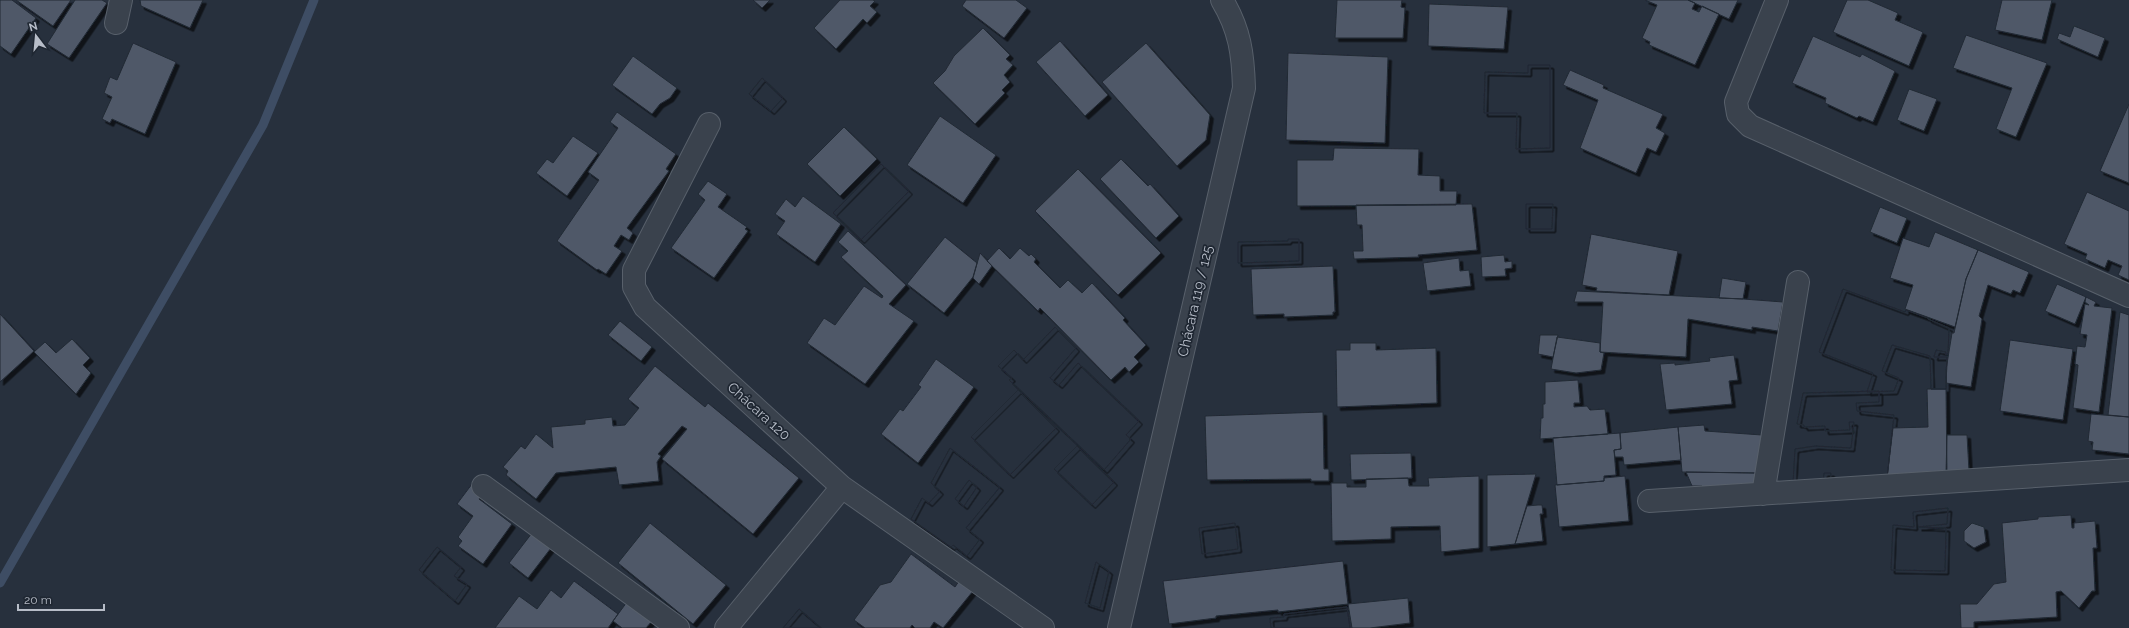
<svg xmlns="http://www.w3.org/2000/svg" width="2129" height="628" font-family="Raleway,sans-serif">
<defs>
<filter id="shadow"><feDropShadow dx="3.5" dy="3.5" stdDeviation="0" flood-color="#0009"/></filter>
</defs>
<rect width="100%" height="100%" fill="#27303d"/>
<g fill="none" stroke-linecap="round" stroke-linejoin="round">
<!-- stream -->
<path stroke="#3e4d64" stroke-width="9" d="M0 583 263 125 314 0"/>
</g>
<!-- building -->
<path fill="#505968" stroke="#212934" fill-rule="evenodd" filter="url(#shadow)" d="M0 0H12L36 18 11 54 0 46Z
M16 0H71L53 26Z
M75 0H102L107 3 69 58 47 44Z
M140 0H203L190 28 141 6Z
M753 0H770L762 8Z
M840 0H873L875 1 870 6 877 12 867 23 863 19 836 49 814 28Z
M966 0H1016L1027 8 1004 38 962 6Z
M1337 0H1402L1401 7 1405 8 1403 38H1335Z
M1645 0H1688L1695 3 1692 9 1699 12 1702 6 1719 14 1695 65 1649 45 1650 42 1642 38 1657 5Z
M1688 0H1738L1729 19Z
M1847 0H1868L1898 13 1895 20 1923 32 1909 66 1833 32Z
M2002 0H2052L2042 40 1995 30Z
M1429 4 1508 7 1504 49 1428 46Z
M2074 26 2105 38 2098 57 2057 39 2059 33 2070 37Z
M983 28 1010 55 1006 59 1013 65 1004 75 1010 82 1002 90 1005 93 975 124 933 83 945 71 954 56Z
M1966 35 2047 63 2016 137 1996 129 2012 88 1953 68Z
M1813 36 1860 57 1862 54 1895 71 1873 122 1859 116 1857 118 1825 103 1826 98 1792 83Z
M1060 41 1108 95 1085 116 1036 62Z
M133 43 176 62 145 134 112 119 110 123 102 119 112 97 104 93 110 77 117 80Z
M1146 43 1210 115 1206 140 1177 166 1102 82Z
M1288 53 1388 57 1385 143 1286 140Z
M633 56 677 88 670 98 660 104 652 114 612 85Z
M1528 65H1550V148L1516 149 1517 113H1484L1485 72 1528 73Z
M1528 65H1550V148L1516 149 1517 113H1484L1485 72 1528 73Z
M1570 70 1604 85 1603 88 1663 114 1656 128 1665 133 1656 152 1647 148 1636 173 1580 148 1598 100 1563 85Z
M762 78 783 98 771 111 749 94Z
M762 78 783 98 771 111 749 94Z
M1909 89 1937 99 1924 131 1897 120Z
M2129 104V183L2100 171Z
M617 112 676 154 666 169 669 171 627 228 633 233 629 240 621 235 614 246 622 251 606 274 598 269 597 270 557 241 599 180 588 172 618 128 610 122Z
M940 116 996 155 963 203 907 165Z
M844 127 877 159 840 196 807 164Z
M573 136 598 153 567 196 536 173 547 159 553 163Z
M1334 148 1419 149 1418 175 1440 176V191H1457L1456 205 1297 206V160H1333Z
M1121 159 1148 186 1150 184 1179 216 1156 238 1100 179Z
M881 164 909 191 861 240 833 213Z
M881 164 909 191 861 240 833 213Z
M1078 169 1161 253 1118 295 1035 211Z
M708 181 727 194 718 207 747 227 745 229 748 231 714 278 671 248 705 200 698 194Z
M2087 192 2129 211V280L2118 275 2122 266 2108 260 2105 268 2085 259 2087 254 2064 244Z
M803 196 841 224 815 262 776 234 785 221 775 214 786 199 795 207Z
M1472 204 1477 250 1418 255 1419 257 1354 259 1353 251H1363L1362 225H1357L1356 205Z
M1526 204H1553L1552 229H1526Z
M1526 204H1553L1552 229H1526Z
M1880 207 1907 218 1897 243 1870 232Z
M848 231 906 285 889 304 914 321 865 384 807 343 824 318 835 325 864 286 882 298 883 296 841 257 848 251 838 242Z
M1935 232 1978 250 1966 279 1955 327 1905 309 1913 285 1890 278 1903 238 1929 247Z
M1591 234 1678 251 1669 295 1596 291 1597 288 1582 285Z
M945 237 977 263 973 277 944 313 907 284Z
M1288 239H1299V261L1238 263V242L1288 241Z
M1288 239H1299V261L1238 263V242L1288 241Z
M999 248 1010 259 1020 248 1029 256 1031 254 1036 259 1034 262 1060 288 1068 280 1082 293 1092 283 1125 318 1123 320 1146 345 1134 357 1139 362 1129 372 1125 367 1111 380 1040 308 1038 311 987 261Z
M1978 250 2029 272 2020 293 2013 290 2011 294 1988 285 1979 316 1982 319 1971 387 1946 383V370L1952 333H1954L1966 279Z
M980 253 992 266 979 284 973 278Z
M1504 255 1505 262 1512 261V268L1505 269 1506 276 1482 277 1481 257Z
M1459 258 1460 271 1469 270 1471 286 1427 291 1423 263Z
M1333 266 1335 312H1333V315L1284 317V314L1253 315 1251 269Z
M1722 278 1746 282 1743 299 1719 298Z
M2057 284 2086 297 2075 324 2045 311Z
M1843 289 1905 312 1906 310 1928 318V319L1949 328 1948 354H1945L1946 352 1936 350 1934 357H1947L1946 389H1931L1930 356 1892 345 1882 371 1899 378 1894 391 1867 392 1873 373 1819 352Z
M1843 289 1905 312 1906 310 1928 318V319L1949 328 1948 354H1945L1946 352 1936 350 1934 357H1947L1946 389H1931L1930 356 1892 345 1882 371 1899 378 1894 391 1867 392 1873 373 1819 352Z
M1577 291 1743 299 1783 302 1778 331 1752 327V330L1688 319 1686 357 1600 352 1603 302H1574Z
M2086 297 2096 302 2094 306 2112 308 2099 412 2073 408 2077 376 2078 365 2075 364 2077 346 2085 347 2087 335 2080 334 2085 304 2089 305 2085 302Z
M2120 312 2129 315V417L2108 415Z
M0 314 34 351 0 382Z
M620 321 652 347 641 361 608 335Z
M1055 327 1076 348 1050 378 1059 385 1078 363 1139 421 1126 435 1131 439 1104 470 1009 380 1012 378 998 366 1014 350 1023 360Z
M1055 327 1076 348 1050 378 1059 385 1078 363 1139 421 1126 435 1131 439 1104 470 1009 380 1012 378 998 366 1014 350 1023 360Z
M1540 335H1558L1553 357 1538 354Z
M1557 337 1600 343V352L1604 353 1601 370 1576 373 1551 369Z
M72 339 90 358 83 365 91 373 76 394 34 352 45 342 56 353Z
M2010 340 2073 349 2063 420 2000 411Z
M1350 343H1376V350L1436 348 1437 403 1337 407 1336 350H1350Z
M1734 355 1738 380 1729 381 1732 404 1666 410 1660 364 1675 363V365L1710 361 1709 358Z
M936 359 974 387 918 463 881 434 900 409 903 411 921 387 918 385Z
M655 366 705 407 708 403 799 478 753 534 662 459 687 429 682 426 658 454 661 456 657 462 659 481 619 485 616 467 556 473 536 499 506 475 508 471 503 467 521 446 525 449 536 434 553 448 551 427 585 424V420L612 417 613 426 625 425 639 408 628 399Z
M1578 380 1580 403H1574V407L1587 406 1590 410 1605 409 1608 434 1540 439 1541 418H1543V404H1545V382Z
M1927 389H1946L1947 475 1887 478 1893 428 1928 427Z
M1018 390 1056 428 1010 475 971 437Z
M1018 390 1056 428 1010 475 971 437Z
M1879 391V402L1856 403 1857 411 1894 415 1887 478 1830 483 1831 473H1824L1823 484 1793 483 1795 449 1815 446 1851 448 1854 422H1849L1850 430 1825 431V426L1804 427V425L1797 424 1803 393Z
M1879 391V402L1856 403 1857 411 1894 415 1887 478 1830 483 1831 473H1824L1823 484 1793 483 1795 449 1815 446 1851 448 1854 422H1849L1850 430 1825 431V426L1804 427V425L1797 424 1803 393Z
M1323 412 1324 469H1329V481H1311V479L1207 480 1205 416Z
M2091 414 2129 417V454L2092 450 2093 442 2088 441Z
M1704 425 1705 431 1762 435 1756 473 1682 472 1678 427Z
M1678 427 1681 460 1624 465 1623 457H1615L1614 450 1621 449 1620 433Z
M1620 433 1621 449 1614 450 1616 475 1604 476V481L1557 485 1553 438Z
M1947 435H1967L1969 471 1946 473Z
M1077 446 1114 482 1092 505 1054 469Z
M1077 446 1114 482 1092 505 1054 469Z
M950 448 1000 487 966 528 980 539 967 556 953 545 951 547 911 519 922 498 929 503 940 491 931 483ZM969 480 977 487 964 506 955 499Z
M950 448 1000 487 966 528 980 539 967 556 953 545 951 547 911 519 922 498 929 503 940 491 931 483ZM969 480 977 487 964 506 955 499Z
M1411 453 1412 478 1351 480 1350 454Z
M1686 472 1756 473 1751 500 1702 493V486H1692Z
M1536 474 1515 544 1487 547V475Z
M1479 476V548L1441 552 1440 526 1391 527V539L1332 541 1331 483H1347V487H1366V479L1408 478 1409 486H1429L1428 478Z
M1625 476 1629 521 1559 527 1555 485 1604 481V478Z
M475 480 486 489 479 499 512 524 483 564 458 546 462 541 458 537 473 516 457 504Z
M1538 505H1542L1543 514H1540L1543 541 1515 544 1527 506Z
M1948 508 1947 524 1918 527 1946 528 1945 571 1891 570 1893 525 1914 527 1913 512Z
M1948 508 1947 524 1918 527 1946 528 1945 571 1891 570 1893 525 1914 527 1913 512Z
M2071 515 2072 528H2074V523L2095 521 2097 548H2093L2095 591H2092L2079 608 2061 591 2056 592 2057 617 1974 622V628H1961L1960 604H1977L1994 584 2006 582 2002 523 2038 519V517Z
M650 523 726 585 693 624 618 563Z
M1235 523 1238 549 1202 554 1199 528Z
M1235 523 1238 549 1202 554 1199 528Z
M1972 523 1984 527 1986 542 1974 548 1964 541V531Z
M532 533 551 548 528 578 509 563Z
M437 547 461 567 454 576 467 584 455 601 419 570Z
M437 547 461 567 454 576 467 584 455 601 419 570Z
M911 554 955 587 959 581 973 591 943 628 934 622 930 628H915L912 625 910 628H865L854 620 880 585 891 582Z
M1343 561 1348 604 1278 612V610L1216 616V618L1169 624 1163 581Z
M1096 562 1109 571 1100 608 1085 603Z
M1096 562 1109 571 1100 608 1085 603Z
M574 581 618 614 608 628H495L519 596 537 609 551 590 561 598Z
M1408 598 1410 623 1370 628H1352L1348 604Z
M627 602 652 621 646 628H622L613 621Z
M1347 607 1350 628H1271L1270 618 1284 617V614Z
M1347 607 1350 628H1271L1270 618 1284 617V614Z
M799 609 821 628H783Z
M799 609 821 628H783Z"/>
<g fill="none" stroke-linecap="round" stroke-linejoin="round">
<defs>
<path id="street" d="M1777 0 1736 102 1738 114 1750 126 2129 296
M116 23 121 0
M709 124 634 270V287L645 307 842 487 1043 628
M483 486 678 628
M1763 494 1798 282
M1649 501 2129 470
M726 628 842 487
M1119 628 1244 88C1243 54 1240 30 1222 0"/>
</defs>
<!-- street casing -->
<use href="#street" stroke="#58606b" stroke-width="24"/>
<!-- street -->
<use href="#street" stroke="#3a424d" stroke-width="22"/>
</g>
<g text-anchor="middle" stroke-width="3.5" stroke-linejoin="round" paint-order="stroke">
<!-- street labels -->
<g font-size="14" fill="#b7bdc8" stroke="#1f2732">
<text transform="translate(1195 301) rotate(-77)" y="5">Chácara 119 / 125</text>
<text transform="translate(759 411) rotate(42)" y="5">Chácara 120</text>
</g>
</g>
<!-- north arrow -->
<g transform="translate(36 36) rotate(344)" stroke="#1f2732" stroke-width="3" paint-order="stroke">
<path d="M0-3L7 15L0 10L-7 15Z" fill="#b7bdc8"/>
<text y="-6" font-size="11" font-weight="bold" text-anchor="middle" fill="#b7bdc8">N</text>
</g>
<!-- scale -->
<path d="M18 604v6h86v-6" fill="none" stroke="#b7bdc8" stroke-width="2"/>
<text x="24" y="604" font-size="12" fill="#b7bdc8" stroke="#1f2732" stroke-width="3" paint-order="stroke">20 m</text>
</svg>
